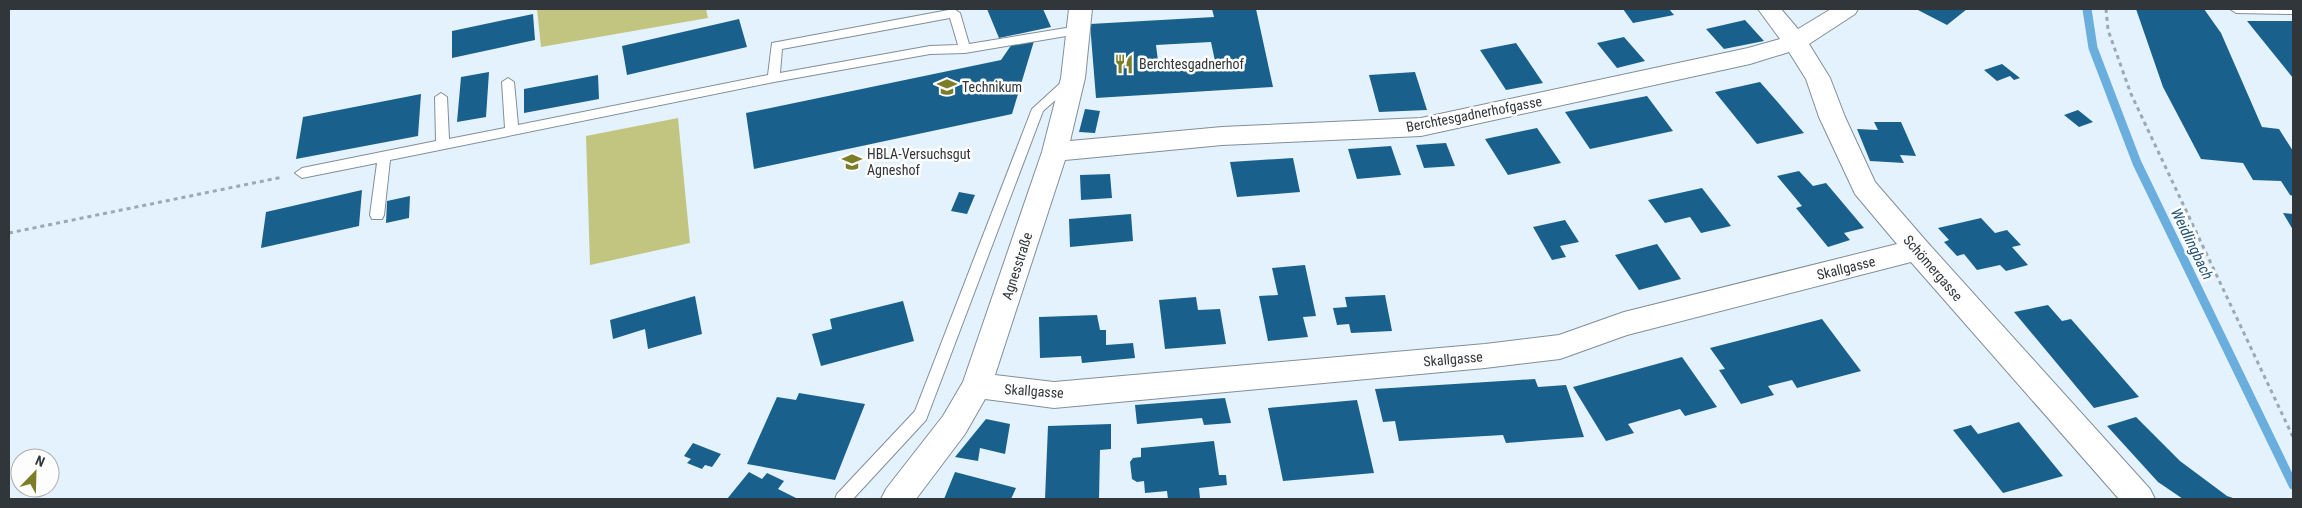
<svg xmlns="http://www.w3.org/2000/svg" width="2302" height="508" font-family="'Roboto Condensed',sans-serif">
<rect width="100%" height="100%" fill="#e4f2fd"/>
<!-- green -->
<path fill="#c2c57f" d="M537 9H706L708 18 541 47Z
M678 118 690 243 590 265 586 136Z"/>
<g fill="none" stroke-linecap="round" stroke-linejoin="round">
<!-- stream -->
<path stroke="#6aaedd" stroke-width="9" d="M2087 9 2093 48 2137 163 2293 485"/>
</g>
<!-- building -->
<path fill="#19618c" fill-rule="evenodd" d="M987 9H1043L1051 27 999 38Z
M1212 9H1256L1273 87 1096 98 1090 24 1214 17ZM1211 42 1216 66 1159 69 1156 45Z
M1623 9H1669L1674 15 1633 23Z
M1916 9H1967L1947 25Z
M2136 9H2204L2221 33 2262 127 2279 129 2293 151V196L2290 195 2281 181 2253 180 2243 163 2201 159 2163 87Z
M533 14 535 40 452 58V31Z
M739 19 747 47 627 75 622 46Z
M1745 20 1764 41 1724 49 1706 29Z
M2247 21H2293V78Z
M1624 37 1645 61 1617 68 1597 43Z
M1034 41 1012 114 754 169 746 113 1001 60 1012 44Z
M1516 43 1543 83 1506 90 1480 50Z
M2002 64 2020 78 2014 80 2010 76 1997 81 1984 70Z
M489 72 486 117 457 122 461 77Z
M1415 72 1427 110 1379 112 1369 75Z
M598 75 599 99 524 113V89Z
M1760 82 1781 106 1804 133 1757 144 1715 92Z
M421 94 418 136 296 159 303 117Z
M1647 96 1673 131 1590 149 1565 112Z
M1085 109 1100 111 1095 133 1079 132Z
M2078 110 2093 122 2079 127 2064 115Z
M1874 122H1901L1916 156 1900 155 1904 163 1870 161 1857 129 1878 130Z
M1537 128 1561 163 1508 175 1485 139Z
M1446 143 1455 166 1424 168 1416 145Z
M1391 146 1401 175 1357 179 1348 149Z
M1293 158 1300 192 1237 197 1230 162Z
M1799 171 1813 186 1826 183 1864 228 1844 233 1850 240 1828 247 1796 208 1802 206 1777 176Z
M1110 174 1112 198 1081 200 1080 175Z
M1702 188 1731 226 1701 233 1690 217 1665 223 1648 200Z
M362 190 359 226 261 248 266 212Z
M959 192 975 195 967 214 951 211Z
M410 196 409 218 386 223 387 201Z
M2283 213 2293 214V230Z
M1131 214 1133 241 1070 247 1069 219Z
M1981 218 1995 233 2007 230 2021 245 2012 247 2028 265 2006 271 2000 265 1977 270 1964 254 1957 256 1944 242 1949 240 1938 228Z
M1565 220 1579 242 1560 246 1566 257 1552 260 1533 227Z
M1657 244 1681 279 1639 290 1615 255Z
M1305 265 1316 316 1303 317 1308 337 1268 341 1259 296 1278 295 1272 268Z
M1385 295 1392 331 1351 333 1349 324 1337 325 1333 308 1347 307 1345 297Z
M695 296 702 334 648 349 645 329 613 339 610 320Z
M1196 297 1198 310 1220 309 1226 344 1165 349 1159 300Z
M903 301 914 341 821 366 812 334 832 329 830 319Z
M2048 305 2062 321 2071 319 2139 397 2094 408 2014 312Z
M1097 315 1100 330H1106V345L1133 343 1135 358 1082 363 1081 356 1040 358 1039 317Z
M1822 319 1861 371 1797 388 1792 380 1768 386 1774 395 1741 404 1719 370 1725 369 1710 348Z
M1682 357 1717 407 1685 416 1680 409 1628 424 1634 433 1606 441 1573 387Z
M1535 379 1538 387 1566 385 1584 437 1506 443 1503 435 1399 441 1395 421 1383 422 1375 389Z
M799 393 865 404 835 480 747 464 777 397 796 400Z
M1225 398 1231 423 1204 425 1202 418 1137 424 1135 405Z
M1357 400 1374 473 1283 481 1268 408Z
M2136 417 2180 461 2227 496 2236 499H2183L2158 482 2107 426Z
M986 419 1010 424 1005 454 980 448 978 461 955 457Z
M2019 422 2063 476 2003 493 1953 430 1971 425 1978 434Z
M1111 424V449L1100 450 1099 499H1045L1048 426Z
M1214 441 1219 475H1226L1227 485 1199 488 1200 498 1198 499H1168L1167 491 1145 493 1144 481 1137 482 1132 479 1130 462 1133 458 1141 457V448Z
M693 443 721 454 712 467 705 465 702 469 687 463 691 459 684 456Z
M749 472 762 479 767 473 784 481 778 489 798 499H727Z
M955 472 1016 488 1011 499H944Z"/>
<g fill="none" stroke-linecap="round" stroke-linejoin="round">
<defs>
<path id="service" d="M954 9 960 13 969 44 1078 26 1084 30 1078 34 965 53 930 54 774 82 390 160 384 215 382 219H372L370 215 377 163 302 178 295 173 302 168 436 141 435 97 441 93 447 97 449 139 505 128 502 82 508 78 514 82 518 125 768 75 772 43ZM950 18 958 45 930 46 780 73 782 49Z
M2230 9H2293V14L2236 13Z
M1071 76 1075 77 1077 80 1075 83 1043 111 926 420 853 499H835L837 494 915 411 1032 109 1067 77Z"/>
<path id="minor" d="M1069 9H1092L1085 78 1070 141 1222 127 1421 118 1748 48 1780 39 1758 9H1781L1798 29 1831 9H1858L1855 14 1809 44 1830 78 1845 117 1875 182 1927 242 2150 489 2155 499H2119L1911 262 1627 335 1560 359 1485 368 1054 408 985 399 965 434 916 499H881L886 489 943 416 963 382 1042 152 1061 78ZM1789 52 1806 79 1819 117 1855 194 1897 244 1624 312 1559 335 1485 344 1054 382 995 375 1065 160 1222 145 1421 136 1750 64Z"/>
</defs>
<!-- service casing -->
<use href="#service" stroke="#828f98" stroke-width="2"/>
<!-- minor casing -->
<use href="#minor" stroke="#828f98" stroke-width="2"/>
<!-- path -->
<path stroke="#9da8b0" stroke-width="3" stroke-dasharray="4 4" stroke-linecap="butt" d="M2106 9 2108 30 2131 94 2293 437
M9 233 283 177"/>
<!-- service -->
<use href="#service" fill="#fff" fill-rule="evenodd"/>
<!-- minor -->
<use href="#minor" fill="#fff" fill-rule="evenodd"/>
</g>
<!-- icons -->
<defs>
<symbol id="restaurant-bare" viewBox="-9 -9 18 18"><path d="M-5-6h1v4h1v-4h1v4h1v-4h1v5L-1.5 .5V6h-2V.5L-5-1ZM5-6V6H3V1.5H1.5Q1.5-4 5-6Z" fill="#7c7e27" stroke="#fdfdfd" stroke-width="2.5" paint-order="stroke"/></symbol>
<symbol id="school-bare" viewBox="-9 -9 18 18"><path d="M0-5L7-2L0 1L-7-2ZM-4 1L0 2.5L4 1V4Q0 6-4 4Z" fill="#7c7e27" stroke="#fdfdfd" stroke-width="2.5" paint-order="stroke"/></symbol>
</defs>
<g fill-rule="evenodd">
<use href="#restaurant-bare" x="1110" y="50" width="28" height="28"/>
<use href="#school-bare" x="933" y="73" width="28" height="28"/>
<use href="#school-bare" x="838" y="148" width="28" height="28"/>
</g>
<g text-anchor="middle" stroke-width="5" stroke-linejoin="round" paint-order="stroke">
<!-- poi labels -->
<g font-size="14" fill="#31363a" stroke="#fdfdfd" text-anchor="start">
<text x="1139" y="69">Berchtesgadnerhof</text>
<text x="962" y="92">Technikum</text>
<text x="867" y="159">HBLA-Versuchsgut<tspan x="867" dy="16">Agneshof</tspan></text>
</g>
<!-- street labels -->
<g font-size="14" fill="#31363a" stroke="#fdfdfd">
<text transform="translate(1474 114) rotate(-11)" y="5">Berchtesgadnerhofgasse</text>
<text transform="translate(1017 266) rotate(-72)" y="5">Agnesstraße</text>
<text transform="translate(1846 268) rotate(-14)" y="5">Skallgasse</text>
<text transform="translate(1933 268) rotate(49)" y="5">Schömergasse</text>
<text transform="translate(1453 359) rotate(-5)" y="5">Skallgasse</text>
<text transform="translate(1034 391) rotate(4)" y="5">Skallgasse</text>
</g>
<!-- water labels -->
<g font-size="15" font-style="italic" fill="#225475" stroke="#fdfdfd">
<text transform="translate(2192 244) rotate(64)" y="5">Weidlingbach</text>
</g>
</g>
<!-- border -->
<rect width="2302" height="508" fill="none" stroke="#31363a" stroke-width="20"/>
<!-- north arrow -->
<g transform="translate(35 473) rotate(23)"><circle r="24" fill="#fdfdfd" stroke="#abadaf"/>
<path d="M0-4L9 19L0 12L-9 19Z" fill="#7c7e27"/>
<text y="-8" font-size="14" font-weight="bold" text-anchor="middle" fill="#31363a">N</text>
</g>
</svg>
